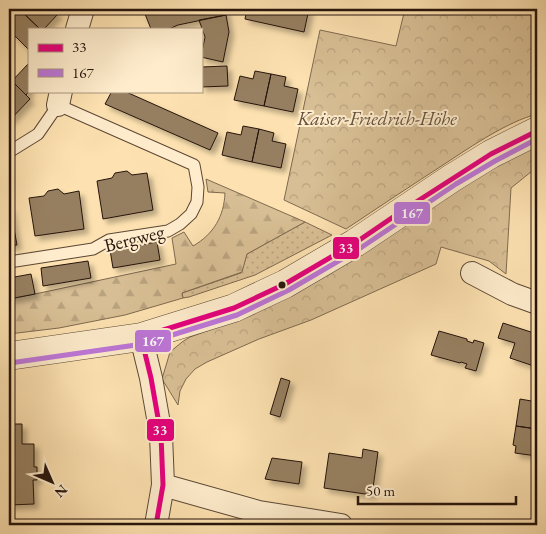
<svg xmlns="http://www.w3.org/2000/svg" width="546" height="534" font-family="'EB Garamond',serif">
<defs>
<pattern id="grass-dots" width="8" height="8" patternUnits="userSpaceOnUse" patternTransform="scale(1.25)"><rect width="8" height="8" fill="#d8be94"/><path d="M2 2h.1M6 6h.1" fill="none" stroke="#b9a27e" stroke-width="1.8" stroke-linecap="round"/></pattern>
<pattern id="forest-firs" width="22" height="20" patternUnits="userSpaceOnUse" patternTransform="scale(1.25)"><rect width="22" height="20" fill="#d8be94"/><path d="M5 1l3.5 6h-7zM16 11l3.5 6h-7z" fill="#b9a27e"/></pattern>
<pattern id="park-crowns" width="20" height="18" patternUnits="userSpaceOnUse" patternTransform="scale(1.25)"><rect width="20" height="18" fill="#d8be94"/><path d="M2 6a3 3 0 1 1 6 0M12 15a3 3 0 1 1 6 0" fill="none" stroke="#b9a27e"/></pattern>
<filter id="shadow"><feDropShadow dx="4.5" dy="4.5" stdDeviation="2.5" flood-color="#0004"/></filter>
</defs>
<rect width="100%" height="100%" fill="#fde1b0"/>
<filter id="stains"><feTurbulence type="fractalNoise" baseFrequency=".004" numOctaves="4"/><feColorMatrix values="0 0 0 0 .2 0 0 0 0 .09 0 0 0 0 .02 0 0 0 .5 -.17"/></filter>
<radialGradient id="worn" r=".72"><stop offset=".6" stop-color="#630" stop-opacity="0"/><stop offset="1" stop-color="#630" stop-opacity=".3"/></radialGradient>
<!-- grass -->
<path fill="url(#grass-dots)" stroke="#7f6a50" d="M305 222 332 235 255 275 189 297 183 298 182 293 241 273 247 254Z"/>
<!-- forest -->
<path fill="url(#forest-firs)" stroke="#7f6a50" d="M206 179 305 222 247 254 242 272 182 293 183 298 125 315 59 328 9 334V299L35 294 176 264 172 238 184 232 193 246C214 234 224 216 225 193L208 192Z"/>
<!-- park -->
<path fill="url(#park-crowns)" stroke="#7f6a50" d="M405 9H537V114C507 122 472 146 446 163 412 185 379 207 346 229L284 200 320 30 396 46Z
M537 144V167L511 188 506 274 489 261 441 247 436 264 311 320 259 339 207 362 195 369 186 379 180 391 178 405 162 379 170 352 182 342 190 337 243 318 485 170Z"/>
<!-- building -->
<path fill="#967f61" stroke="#26150c" filter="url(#shadow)" d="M9 9H19L40 29H29V50L9 30Z
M19 9H53L58 14 44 29H40Z
M143 9H225L226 15 178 25 169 29H151Z
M247 9H309L304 32 245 19Z
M226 15 229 32 223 62 201 57 205 37 199 20Z
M28 64 29 91 26 95 12 81Z
M227 66 228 86 201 87V67Z
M255 71 271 74 264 106 234 100 240 76 253 79Z
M271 74 286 77 284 86 298 89 293 112 264 106Z
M9 78 30 99 9 121Z
M112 91 121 92 124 91 218 133 210 150 105 104Z
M243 126 259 129 252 162 222 155 227 132 241 135Z
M259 129 274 133 272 141 286 144 281 168 252 162Z
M127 171 132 175 147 173 153 210 103 219 97 181 112 178 115 173Z
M58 189 64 194 79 191 84 229 35 236 29 198 44 196 48 191Z
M10 207 17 245 9 246V208Z
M157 242 160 260 113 268 110 250Z
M88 261 91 278 43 286 41 268Z
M31 274 35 294 9 299V278Z
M503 323 537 334V367L510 358 515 343 498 338Z
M439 331 467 339V341L473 343 474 340 484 343 476 371 465 368 467 364 461 362 460 363 431 355Z
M281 378 290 381 280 417 270 414Z
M520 399 537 402V429L516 426Z
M9 424H22V444H34V467H37V480H33L34 504 9 505Z
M516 426 537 429V456L515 453 516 446 513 445Z
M363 449 378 452 372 495 324 488 329 453 362 458Z
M272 458 302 462 299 484 265 479Z
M533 507 537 508V525H531Z
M480 520 516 525H480Z"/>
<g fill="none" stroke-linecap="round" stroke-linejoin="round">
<defs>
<path id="service" d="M9 152 38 134 58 105 194 165 198 187 197 202 191 214 180 224 168 231 109 240 93 249 9 262"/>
<path id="minor" d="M77 29 83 9
M58 105 61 91
M472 273 512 294 537 303
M141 337 151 378 161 435 163 485 156 525
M163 485 259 512 341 525"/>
<path id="tertiary" d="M9 356 141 337 234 308 285 284 355 243 452 178 491 154 537 131"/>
</defs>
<!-- service casing -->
<use href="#service" stroke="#5c4835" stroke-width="13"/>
<!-- minor casing -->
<use href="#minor" stroke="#5c4835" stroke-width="24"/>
<!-- tertiary casing -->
<use href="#tertiary" stroke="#5c4835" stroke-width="29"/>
<!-- service -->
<use href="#service" stroke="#feeccc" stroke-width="11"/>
<!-- minor -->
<use href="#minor" stroke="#feeccc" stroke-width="22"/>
<!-- tertiary -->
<use href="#tertiary" stroke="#feeccc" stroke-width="28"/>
<defs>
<path id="bus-1" d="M141 337 234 308 285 284 355 243 399 213 491 154 537 131
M141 337 151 378 161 435 163 485 156 525"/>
<path id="bus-2" d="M10 363 143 344 237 315 289 290 359 249 456 184 495 161 537 139"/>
</defs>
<!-- bus-1 casing -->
<use href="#bus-1" stroke="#feeccc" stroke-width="9"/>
<!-- bus-2 casing -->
<use href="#bus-2" stroke="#feeccc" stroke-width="9"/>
<!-- bus-1 -->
<use href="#bus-1" stroke="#e5007d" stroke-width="5"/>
<!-- bus-2 -->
<use href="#bus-2" stroke="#bd76da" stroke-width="5"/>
</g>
<!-- markers -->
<circle fill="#26150c" stroke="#feeccc" stroke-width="2" cx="282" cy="285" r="4.5"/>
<g text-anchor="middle" stroke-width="4" stroke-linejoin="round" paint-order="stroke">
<!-- park labels -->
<g font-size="19" font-style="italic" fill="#64503c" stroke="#feeccc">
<text x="377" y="125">Kaiser-Friedrich-Höhe</text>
</g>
<!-- street labels -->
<g font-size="19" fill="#26150c" stroke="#feeccc">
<text transform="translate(134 238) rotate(-14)" y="7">Bergweg</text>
</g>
</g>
<g stroke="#feeccc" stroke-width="2">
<rect x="393" y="201" width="38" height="24" rx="5" fill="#bd76da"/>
<rect x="332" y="236" width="28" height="24" rx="5" fill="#e5007d"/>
<rect x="134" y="329" width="38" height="24" rx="5" fill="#bd76da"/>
<rect x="146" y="418" width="29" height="24" rx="5" fill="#e5007d"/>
</g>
<g font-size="14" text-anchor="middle" font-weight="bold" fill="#fff">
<text x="412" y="218">167</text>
<text x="346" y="253">33</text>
<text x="153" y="346">167</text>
<text x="160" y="435">33</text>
</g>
<!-- margin -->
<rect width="546" height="534" fill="none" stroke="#fde1b0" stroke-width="30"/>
<rect x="10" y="10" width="526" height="514" fill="none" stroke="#26150c" stroke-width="2.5"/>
<rect x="15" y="15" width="516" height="504" fill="none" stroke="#26150c"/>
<!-- legend -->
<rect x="28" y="28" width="175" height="65" fill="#feeccc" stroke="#a8967f"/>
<rect x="38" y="44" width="25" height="8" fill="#e5007d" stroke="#a8967f"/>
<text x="72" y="52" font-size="15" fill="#26150c">33</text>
<rect x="38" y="69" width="25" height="8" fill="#bd76da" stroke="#a8967f"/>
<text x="72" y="78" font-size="15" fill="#26150c">167</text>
<!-- north arrow -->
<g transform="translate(52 482) rotate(135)" stroke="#feeccc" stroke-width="4" paint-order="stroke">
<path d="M0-4L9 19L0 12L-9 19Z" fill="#26150c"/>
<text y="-8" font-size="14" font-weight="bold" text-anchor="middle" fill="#26150c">N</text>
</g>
<!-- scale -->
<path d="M358 496v8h158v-8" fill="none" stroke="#26150c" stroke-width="2.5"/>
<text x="366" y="496" font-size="15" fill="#26150c" stroke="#feeccc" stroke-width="4" paint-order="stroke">50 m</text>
<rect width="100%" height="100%" filter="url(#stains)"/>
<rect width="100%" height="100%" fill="url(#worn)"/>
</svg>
